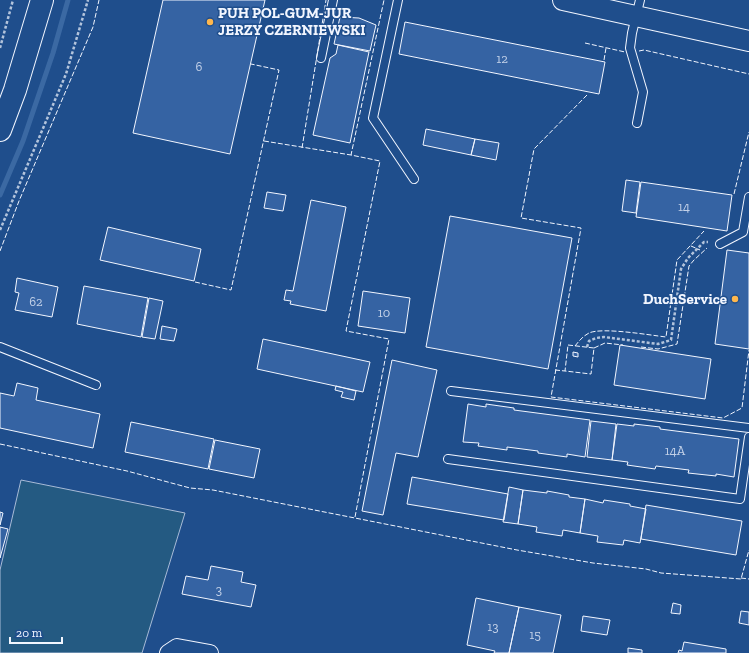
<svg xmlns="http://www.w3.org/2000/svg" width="749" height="653" font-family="'Zilla Slab',serif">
<rect width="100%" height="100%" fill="#1f4e8c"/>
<!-- green -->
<path fill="#245a82" stroke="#a8bbd7" d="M21 480 185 513 142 653H0V570Z"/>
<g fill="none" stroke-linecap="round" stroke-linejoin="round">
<!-- stream -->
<path stroke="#3b69a3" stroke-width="5" d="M0 195 23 141 53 53 68 0"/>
</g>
<!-- building -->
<path fill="#3563a3" stroke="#f2f6ff" d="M163 0H265L230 154 133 133Z
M340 17 359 18 376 25 370 51 334 44Z
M405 22 605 62 599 94 399 54Z
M338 45 369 52 350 143 313 135 330 58 336 54Z
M426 129 475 139 471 155 423 145Z
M475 139 499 143 496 160 471 155Z
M626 180 640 182 636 213 622 211Z
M641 182 732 195 727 231 636 217Z
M267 192 286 195 283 211 264 208Z
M311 200 346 207 326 311 290 304 291 301 284 300 286 290 293 291Z
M450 216 572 238 548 369 426 347Z
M108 227 201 249 194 281 100 260Z
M727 250 749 253V349L715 344Z
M17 278 58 287 52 317 15 310 19 293 15 292Z
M84 286 148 298 141 337 77 324Z
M363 291 410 298 405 333 358 326Z
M149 298 163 301 155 339 142 337Z
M162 326 177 329 174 341 160 339Z
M263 339 370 362 363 392 257 369Z
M620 345 711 359 705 399 614 385Z
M573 352 578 353V357L573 356Z
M392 360 437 370 418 457 396 453 383 515 362 511Z
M17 383 38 388 36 400 100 414 93 448 0 428V393L14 396Z
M336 386 356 391 354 400 341 397 343 392 335 390Z
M468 404 486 407V404L514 408V410L590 420 585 457 567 454V457L538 453V451L507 447V450L478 446 479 443 463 442Z
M591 421 616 424 612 460 587 457Z
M131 422 214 439 208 469 125 452Z
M617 424 634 426V424L660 427V429L739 439 734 477 716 474V476L688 473 689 470 656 466 655 469 627 465 628 462 612 460Z
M215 440 260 449 254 478 209 469Z
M412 477 508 494 504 520 407 504Z
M509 487 523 490 518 524 503 522Z
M523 490 547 493V491L569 495V497L585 499 580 533 563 530 562 536 536 532 537 527 518 524Z
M585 499 603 503 604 500 630 504V506L646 509 640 543 624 540 623 545 597 542 598 536 580 533Z
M646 505 742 521 736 555 641 539Z
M0 512 3 513 0 525Z
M0 527 8 529 0 558Z
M211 566 243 572 241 582 256 585 251 607 182 594 186 576 208 580Z
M476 598 519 607 509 653H494L495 651 467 645Z
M673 603 681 605 680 614 671 613Z
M519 607 561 615 553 653H509Z
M741 611 749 612V625L739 623Z
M583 616 610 620 607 635 581 631Z
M684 642 726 649V653H678L679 650 682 651Z
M628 648 642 650V653H628Z"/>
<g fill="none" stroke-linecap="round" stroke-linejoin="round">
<defs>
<path id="service" d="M398 0 373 118 414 179
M321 58 333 0
M637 123 643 92 630 48 632 33 640 0
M720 244 743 232 749 197
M0 347 96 385
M451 391 749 428
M448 459 740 499 749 437"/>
<path id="minor" d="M168 653 177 647 210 653"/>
<path id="tertiary" d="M563 0 749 41"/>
<path id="primary" d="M0 130 15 90 42 0"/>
</defs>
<!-- service casing -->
<use href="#service" stroke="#f2f6ff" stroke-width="10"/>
<!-- minor casing -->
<use href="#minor" stroke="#f2f6ff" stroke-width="18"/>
<!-- tertiary casing -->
<use href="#tertiary" stroke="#f2f6ff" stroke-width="22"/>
<!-- primary casing -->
<use href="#primary" stroke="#f2f6ff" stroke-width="24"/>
<!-- path -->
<path stroke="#b3c4dc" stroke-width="2.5" stroke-dasharray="3 2" stroke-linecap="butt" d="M0 48 13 0
M0 230 66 74 88 0
M587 347 589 341 596 338 604 337 658 344 671 340 681 269 688 258 704 242H708"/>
<!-- service -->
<use href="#service" stroke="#1f4e8c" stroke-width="8"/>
<!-- minor -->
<use href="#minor" stroke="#1f4e8c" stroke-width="16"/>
<!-- tertiary -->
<use href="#tertiary" stroke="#1f4e8c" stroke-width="20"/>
<!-- primary -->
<use href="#primary" stroke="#1f4e8c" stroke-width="22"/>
<!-- fence -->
<path stroke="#f2f6ff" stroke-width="1" stroke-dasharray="5 2" stroke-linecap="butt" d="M585 43 625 52
M639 51 644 50 749 74
M604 60 606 48
M587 95 534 149 521 218 581 228 551 397 723 418 742 408 749 350
M264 141 351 155
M302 148 326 0
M734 194 749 132
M691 246 700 250
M0 251 19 201 93 27 99 0
M195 282 231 290 279 70 251 64
M568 345 594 348 591 374 565 371Z
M575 346C579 341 583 336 589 333 602 327 649 335 666 337L677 260 704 231
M641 347 658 349 677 344 689 266 694 260 707 248
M594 348 605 343 623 345
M555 370 565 371
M0 444 127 471 190 488 213 490 517 550 593 563 646 569 661 573 741 579 749 550
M355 517 389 339 346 331 380 161 351 155 384 0
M741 578 749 579"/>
</g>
<!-- markers -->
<g fill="#ffb74d" stroke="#1f4e8c" stroke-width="1.5">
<circle cx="210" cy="22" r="4"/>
<circle cx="735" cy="299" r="4"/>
</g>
<g text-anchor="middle" stroke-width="3" stroke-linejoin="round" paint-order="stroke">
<!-- number labels -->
<g font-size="13" fill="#c3d1e8">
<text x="502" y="63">12</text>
<text x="199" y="71">6</text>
<text x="684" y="211">14</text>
<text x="36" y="306">62</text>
<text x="384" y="317">10</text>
<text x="675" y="455">14A</text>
<text x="219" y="594">3</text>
<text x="493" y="631">13</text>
<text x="535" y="639">15</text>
</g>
<!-- poi labels -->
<g font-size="15" font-weight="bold" fill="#f2f6ff" stroke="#1f4e8c" text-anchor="start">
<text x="218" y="18">PUH POL-GUM-JUR<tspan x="218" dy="17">JERZY CZERNIEWSKI</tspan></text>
<text x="727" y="304" text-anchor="end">DuchService</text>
</g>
</g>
<!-- scale -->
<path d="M10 637v6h52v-6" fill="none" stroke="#f2f6ff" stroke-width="2"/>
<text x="16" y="637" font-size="12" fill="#f2f6ff" stroke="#1f4e8c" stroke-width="3" paint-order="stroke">20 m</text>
</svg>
